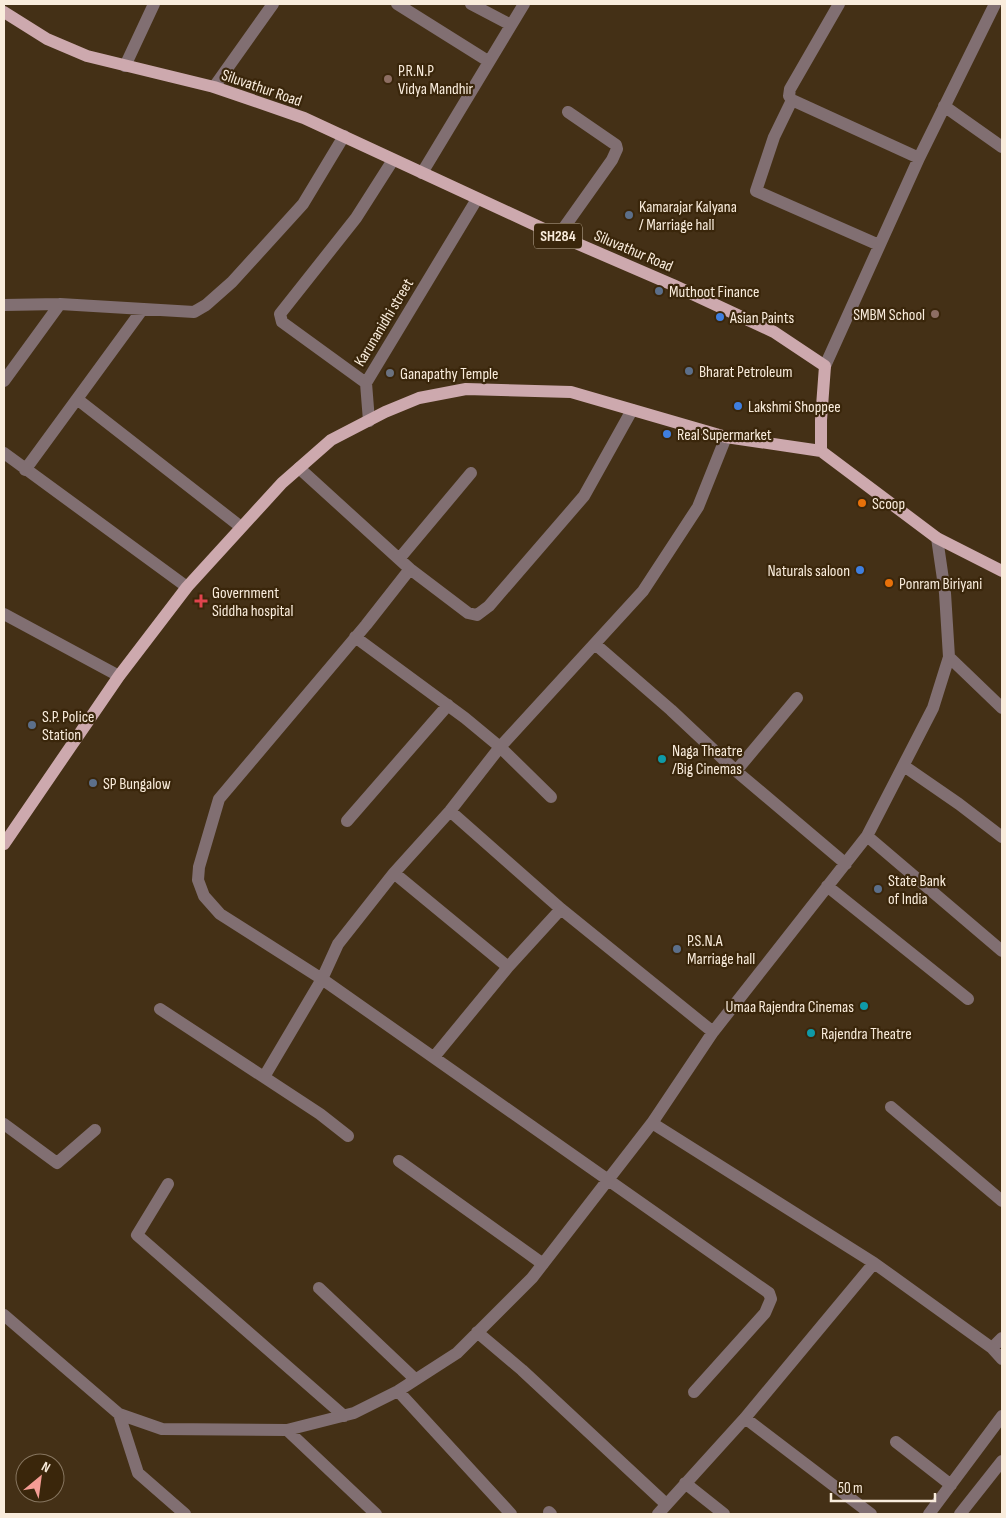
<svg xmlns="http://www.w3.org/2000/svg" width="1006" height="1518" font-family="'Sofia Sans Condensed',sans-serif">
<rect width="100%" height="100%" fill="#443016"/>
<g fill="none" stroke-linecap="round" stroke-linejoin="round">
<!-- minor -->
<path stroke="#816f72" stroke-width="12" d="M397 4 488 61
M471 4 511 25
M839 4 790 89 789 96 792 100 919 158
M125 66 154 4
M214 87 273 4
M792 100 774 137 756 191 879 245
M944 106 1002 147
M393 160 356 218 280 314 282 322 366 383 477 199
M422 173 524 4
M558 236 612 160 617 149 616 145 568 112
M4 305 60 304 194 312 206 305 232 282 303 204 344 136
M825 366 919 158 995 4
M4 381 60 304
M366 383 369 421
M77 399 241 527
M4 453 187 587
M299 468 410 569 468 613 477 615 489 606 584 496 632 410
M25 470 142 310
M399 559 471 473
M410 569 366 625 219 799 199 867 198 880 204 896 220 914 322 979 769 1293 771 1299 765 1313 694 1392
M4 614 119 676
M355 637 465 718 500 747 551 797
M595 644 671 710 736 771 846 864
M949 657 1002 708
M904 766 959 804 1002 837
M736 771 797 698
M450 811 561 909 713 1032
M347 821 448 705
M867 836 1002 951
M394 873 508 967
M827 886 968 999
M160 1009 320 1114 348 1136
M434 1057 508 967 561 909
M264 1077 322 979 338 944 394 873 450 811 500 747 643 591 698 507 726 437
M891 1107 1002 1201
M652 1123 874 1263 992 1348 1002 1359
M4 1124 57 1163 95 1130
M399 1161 543 1264
M168 1184 137 1235 344 1416
M319 1288 415 1379
M4 1315 119 1414 162 1429 287 1430 354 1413 398 1391 457 1353 532 1278 652 1123 713 1032 867 836 933 708 949 657 945 593 937 538
M477 1332 522 1370 666 1504
M992 1348 1002 1338
M398 1391 511 1514
M119 1414 138 1473 185 1514
M745 1418 871 1514
M287 1430 376 1514
M896 1442 951 1485
M685 1483 724 1514
M549 1512 551 1514
M658 1514 745 1418 874 1263
M929 1514 1002 1416
M960 1514 1002 1461"/>
<!-- major -->
<path stroke="#cda9ae" stroke-width="12" d="M4 12 47 39 87 56 214 87 304 118 548 231 673 285 774 332 825 366 821 420V451L937 538 1002 571
M4 844 119 676 187 587 282 483 331 440 385 412 419 398 466 389 571 392 726 437 821 451"/>
</g>
<!-- markers -->
<g fill="#8d6e63" stroke="#3a260b" stroke-width="2">
<circle cx="388" cy="79" r="5"/>
<circle cx="935" cy="314" r="5"/>
</g>
<g fill="#5c6f8a" stroke="#3a260b" stroke-width="2">
<circle cx="629" cy="215" r="5"/>
<circle cx="659" cy="291" r="5"/>
<circle cx="689" cy="371" r="5"/>
<circle cx="32" cy="725" r="5"/>
<circle cx="93" cy="783" r="5"/>
<circle cx="878" cy="889" r="5"/>
<circle cx="677" cy="949" r="5"/>
</g>
<g fill="#3f7fe0" stroke="#3a260b" stroke-width="2">
<circle cx="720" cy="317" r="5"/>
<circle cx="738" cy="406" r="5"/>
<circle cx="667" cy="434" r="5"/>
<circle cx="860" cy="570" r="5"/>
</g>
<circle fill="#6b7280" stroke="#3a260b" stroke-width="2" cx="390" cy="373" r="5"/>
<g fill="#e8710a" stroke="#3a260b" stroke-width="2">
<circle cx="862" cy="503" r="5"/>
<circle cx="889" cy="583" r="5"/>
</g>
<path fill="#e0444e" stroke="#3a260b" stroke-width="2" d="M198.5 593.5h5v5h5v5h-5v5h-5v-5h-5v-5h5z"/>
<g fill="#0f9aa8" stroke="#3a260b" stroke-width="2">
<circle cx="662" cy="759" r="5"/>
<circle cx="864" cy="1006" r="5"/>
<circle cx="811" cy="1033" r="5"/>
</g>
<g text-anchor="middle" stroke-width="4.5" stroke-linejoin="round" paint-order="stroke">
<!-- shield labels -->
<rect fill="#3a260b" stroke="#c0b19d" stroke-width="1" x="534" y="223.5" width="48" height="25" rx="4"/>
<g font-size="15" font-weight="bold" fill="#f9ecdc">
<text x="558" y="241">SH284</text>
</g>
<!-- poi labels -->
<g font-size="16" fill="#f9ecdc" stroke="#3a260b" text-anchor="start">
<text x="398" y="76">P.R.N.P<tspan x="398" dy="18">Vidya Mandhir</tspan></text>
<text x="639" y="212">Kamarajar Kalyana<tspan x="639" dy="18">/ Marriage hall</tspan></text>
<text x="669" y="297">Muthoot Finance</text>
<text x="925" y="320" text-anchor="end">SMBM School</text>
<text x="730" y="323">Asian Paints</text>
<text x="699" y="377">Bharat Petroleum</text>
<text x="400" y="379">Ganapathy Temple</text>
<text x="748" y="412">Lakshmi Shoppee</text>
<text x="677" y="440">Real Supermarket</text>
<text x="872" y="509">Scoop</text>
<text x="850" y="576" text-anchor="end">Naturals saloon</text>
<text x="899" y="589">Ponram Biriyani</text>
<text x="212" y="598">Government<tspan x="212" dy="18">Siddha hospital</tspan></text>
<text x="42" y="722">S.P. Police<tspan x="42" dy="18">Station</tspan></text>
<text x="672" y="756">Naga Theatre<tspan x="672" dy="18">/Big Cinemas</tspan></text>
<text x="103" y="789">SP Bungalow</text>
<text x="888" y="886">State Bank<tspan x="888" dy="18">of India</tspan></text>
<text x="687" y="946">P.S.N.A<tspan x="687" dy="18">Marriage hall</tspan></text>
<text x="854" y="1012" text-anchor="end">Umaa Rajendra Cinemas</text>
<text x="821" y="1039">Rajendra Theatre</text>
</g>
<!-- street labels -->
<g font-size="16" fill="#f9ecdc" stroke="#3a260b">
<text transform="translate(262 87) rotate(19)" y="6">Siluvathur Road</text>
<text transform="translate(634 250) rotate(23)" y="6">Siluvathur Road</text>
<text transform="translate(383 322) rotate(-59)" y="6">Karunanidhi street</text>
</g>
</g>
<!-- border -->
<rect width="1006" height="1518" fill="none" stroke="#f9ecdc" stroke-width="10"/>
<!-- north arrow -->
<g transform="translate(40 1478) rotate(29)"><circle r="24" fill="#3a260b" stroke="#86755f"/>
<path d="M0-4L9 19L0 12L-9 19Z" fill="#f59c94"/>
<text y="-8" font-size="14" font-weight="bold" text-anchor="middle" fill="#f9ecdc">N</text>
</g>
<!-- scale -->
<path d="M831 1493v8h104v-8" fill="none" stroke="#f9ecdc" stroke-width="2.5"/>
<text x="838" y="1493" font-size="15" fill="#f9ecdc" stroke="#3a260b" stroke-width="4" paint-order="stroke">50 m</text>
</svg>
